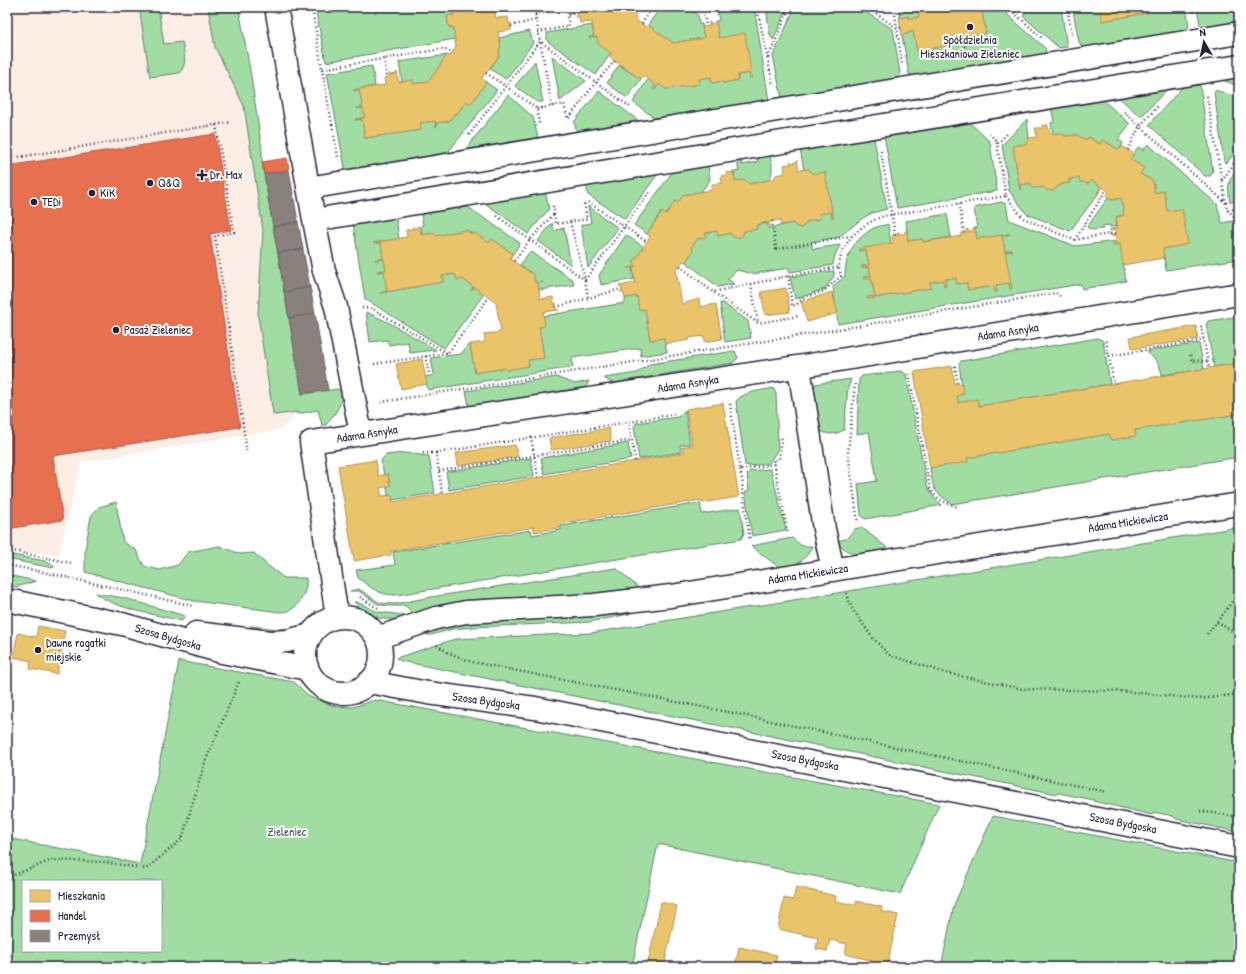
<svg xmlns="http://www.w3.org/2000/svg" width="1246" height="974" font-family="'Patrick Hand',sans-serif">
<rect width="100%" height="100%" fill="#fff"/>
<filter id="ink" filterUnits="userSpaceOnUse"><feTurbulence type="fractalNoise" baseFrequency=".025" numOctaves="2"/><feDisplacementMap in="SourceGraphic" scale="8" xChannelSelector="R" yChannelSelector="G"/><feConvolveMatrix kernelMatrix="1 2 1 2 8 2 1 2 1" color-interpolation-filters="sRGB"/></filter>
<g filter="url(#ink)">
<!-- built -->
<path fill="#fcede5" d="M7 7H232L262 162 302 394 297 412 281 429 81 462 59 554 7 550Z"/>
<!-- green -->
<path fill="#a1dda3" stroke="#62806f" fill-rule="evenodd" d="M139 7H158L164 44 182 42C184 53 188 65 179 73L150 77Z
M208 7H242L239 8 251 76 262 150V162L302 394 338 389 342 394C342 406 333 416 326 425H322L318 410 297 414V412L274 415 273 413 258 316 263 230 244 106 215 47Z
M315 7H343L344 8 351 7H452L454 15 447 16 449 27H453L455 39 326 62Z
M661 7H689L698 15 699 24H702L704 38 673 43 648 25Z
M745 7H750L755 12 769 101 657 120 633 102 648 79 656 85 653 89 655 90 659 84 666 89 699 84V79L711 77 712 83 722 81 723 83 738 80V75L749 73 750 78H751L745 34 719 38 716 21 719 20 717 11Z
M766 7H788L773 40 770 35Z
M795 7H857L893 29 900 74 899 79 782 99 773 56Z
M899 7H917L919 17 908 19V16L900 18Z
M981 7H999L1045 48 1046 52 1043 55 916 77 909 74 902 35 913 31 917 51 961 43V38L986 33Z
M1046 7H1061L1067 47 1059 48 1024 17V12L1027 10Z
M1076 7H1100L1103 21 1146 13V9L1157 7H1186L1189 26 1184 31 1083 48 1079 42 1073 11Z
M1197 7H1239V23L1205 29 1200 24Z
M592 25 594 36 589 37V38L597 37 611 53 596 75 547 41V33Z
M529 31 530 32 533 43 506 79 490 69 499 56V49L501 48 499 38Z
M447 55 429 81 414 84 402 82 399 62Z
M552 56 586 81 560 101Z
M535 61 543 102H537L515 86Z
M619 65 641 79 627 98 607 83Z
M372 66 375 86 353 90H359L363 107 356 108H363L365 117 355 120 362 119 365 138 421 130 420 123 435 121 436 127V123L449 121 455 113 457 114 466 101 471 104 486 82 497 90 445 156 346 173 327 73Z
M1239 75V86L1219 79Z
M1194 83 1200 86 1213 172 1210 176H1205L1149 125 1185 84Z
M1169 87 1141 117 1117 96Z
M1215 90 1239 98V146L1227 163 1224 162 1214 92Z
M599 91 643 124 578 136 574 122Z
M508 95 533 117 539 142 462 154Z
M1098 98 1104 101 1130 124 1118 139 1123 143 1119 150 1103 140 1100 144 1089 137 1086 140 1077 135 1065 136 1060 133 1053 134 1051 123 1054 122 1051 107Z
M1027 119 1029 138 1026 144 1013 146 1020 190V185L1031 183 1032 188 1043 187 1046 190 1053 191 1061 184 1069 183V179L1079 178 1081 182H1084L1088 184 1092 180 1101 187 1097 193 1098 194 1070 231 1027 214 1009 191 1002 145Z
M968 121 990 142 997 191 897 208 884 135Z
M874 138 887 209 872 213 863 218 839 237 811 242 813 249 840 245 835 255 833 265 790 272 789 268 752 274 737 270 728 279 734 284 718 287 686 262 693 250 691 248 697 239 705 237V233L717 231 718 236 730 233 732 236 737 238 742 236 744 231 756 229V225L767 223 769 228 793 223 795 226 801 228 806 224 807 221 820 219 819 214 831 212 833 218 825 172 813 174 809 169 804 170 800 149Z
M1148 144 1217 204 1222 223 1237 220 1239 222V259L1166 270 1163 249 1188 244 1182 209 1167 211 1164 191 1155 193 1153 181 1140 174 1144 168 1130 159 1138 147 1143 150Z
M770 155C772 164 774 171 769 180L749 184 745 180 735 181 734 172 739 171 737 161H741L742 165 758 162 757 157Z
M708 165 710 180 701 192 683 195 678 203 675 201 666 215 661 212 647 234 634 225 673 171Z
M1239 166V201L1230 202C1227 185 1228 180 1239 166Z
M660 171 625 219 588 195 586 183Z
M545 190 549 209 528 234 482 201Z
M1108 198 1112 200 1121 198 1124 215 1116 217 1117 226 1110 227V225L1103 226V229C1097 229 1091 232 1087 227Z
M1001 202 1006 204 1009 220 1075 246 1117 241V243L1113 244V245L1120 244 1126 281 1082 289 1081 284 838 324 833 287 845 276C845 255 854 240 872 229 876 226 883 226 888 224L891 244 859 249V251L866 250 869 265 862 266V268L869 267 871 276 864 277V278H871L875 296 867 298 868 299 930 288V282L943 280 944 286H946L945 279 956 278 957 284 967 283 968 290 994 286 995 292H997L996 285 1009 283 1010 289H1011L1005 252 1012 251V250L1005 251 1002 236 1009 235V234L977 239 975 228H977L974 208Z
M588 206 618 228 588 268 581 225 591 223Z
M468 207 520 243 513 254 492 239 489 243 466 230 436 236 435 233 422 235 421 226 423 225 421 214Z
M947 214 951 237 923 242 922 239 908 241 906 221Z
M396 218 399 239 373 243H381L383 258 375 260 384 259 386 270 377 272 384 271 387 291 380 293 443 282 442 276 455 274 457 280 463 279 473 287 471 291 474 287 484 294 444 348 365 299 353 224Z
M552 223 554 231 564 228 571 265 538 241Z
M626 235 644 247 634 261 635 267H632L634 279 601 285 599 275Z
M530 251 573 280 574 285 539 290 535 283 534 275 520 265Z
M832 271H834V276L825 289 795 299 790 277Z
M637 296 639 310 645 309 650 340 664 338 667 352 641 356 640 348 572 358 573 367 428 390 425 377 434 375 431 358 461 354 468 345 470 344 475 373 505 368 506 370 529 366 528 360 544 358 539 327 543 316 625 303V298Z
M720 303H723L748 321 751 338 725 342Z
M366 312 388 322 436 350 410 353 408 342 389 345 387 340 370 342Z
M1239 316V363L1214 367 1206 325 1208 321Z
M1098 338 1103 341 1110 384 979 406 977 400 958 403 957 396 963 394 959 364 961 361Z
M1199 343 1204 369 1162 375C1161 367 1156 358 1148 354V351Z
M735 351 738 358 733 363 612 383 604 378 637 373 650 364Z
M901 371 906 374 927 486 935 499 942 505 865 519 861 515 858 484 877 481 869 432 857 434 859 379 862 376Z
M556 377 575 384 589 381 586 387 469 406 466 391Z
M851 379 848 388 844 430C835 435 829 435 820 431L813 390 815 384Z
M773 388 776 393 778 449 769 463 749 466 745 465 736 401C744 391 762 391 773 388Z
M685 410 690 444 680 445 681 452 639 459 634 427 636 423 678 417Z
M1239 414V457L952 504C932 490 934 491 930 468L967 458 1109 434 1111 440 1135 436V430Z
M628 443 631 459 544 474 541 458Z
M404 453 429 456 435 493 392 500V495H388L387 487 390 486 388 474 384 475 381 460 386 455Z
M531 458 534 476 449 490 446 472Z
M770 469 771 470 786 530 752 536 745 493 749 490 747 474 750 471Z
M116 502 123 542 136 550 144 566 159 570 178 565 188 552 219 546 240 554 254 553 267 565 284 578H306C308 589 301 605 290 610 288 612 283 612 280 612L194 601 85 572V550L91 516 99 507Z
M700 503 702 514 740 508 744 533 741 539 396 595C378 595 372 588 358 578L356 570 395 565 393 552 531 530 532 535 561 530V526Z
M861 527 890 550C870 553 851 561 837 541L846 539 855 529Z
M1239 527V832L1176 819 1173 816 1153 812 1154 813 1152 815 1093 801 1094 800 1059 793 1057 794 401 661 396 658 455 639 591 633 1076 554Z
M792 538 802 546H812C805 562 797 565 780 568L751 546Z
M7 554 45 561 54 566 53 568 7 559Z
M616 568 641 590 593 596 463 602 438 606 413 614 406 606H388L381 605 376 603 359 591H350L359 589 380 603 395 604 431 597Z
M7 575 36 581 16 587 7 585Z
M95 593 124 598 185 616 182 621C155 614 117 610 95 593Z
M354 602H357L378 612 404 615 405 617C384 623 370 617 354 602Z
M316 610C306 638 272 631 250 626 263 627 285 631 297 627 306 624 311 617 316 610Z
M629 614 590 622 474 627 453 629 431 635H427L424 631 464 622Z
M179 661 294 682 310 697 334 706 353 707 375 700 939 804 900 894 658 844 632 967H7V838L140 864ZM23 881H161V951H23Z
M993 816 1239 863V967H941L954 905Z"/>
<!-- homes -->
<path fill="#e9c46a" stroke="#ad935c" d="M452 7H494L496 18 508 17 509 23H511V30L498 32 501 48 499 49V56L482 78 486 82 471 104 466 101 457 114 455 113 449 121 436 123V127L435 121 420 123 421 130 365 138 362 119H355L365 117 363 108H356L363 107 359 90H353L385 85 384 78 390 77 389 73 390 75 396 74 397 72 399 82 413 80 414 84 429 81 447 55 450 56 456 47 453 27H449L447 16 454 15Z
M590 7H634L636 20 646 27 648 25 673 43 704 38 702 27 709 26V22H710V24L715 23V21H716L719 38 745 33 752 78H750L749 73 738 75V80L722 83V81L712 83 711 77 699 79 700 84 666 89 659 84 655 90 653 89 656 85 643 76 641 79 609 57 611 53 598 44 597 37 589 38V37L594 36 592 22 580 23 579 17H576L575 16 577 15 576 11H574L575 9Z
M917 7H981L986 33 961 38 962 43 917 51 913 31 908 33V34L902 35 899 18 908 16V19L919 17Z
M1100 7H1157L1146 9 1147 13 1102 21Z
M1047 124 1051 134 1060 133 1065 136 1077 135 1086 140 1088 137 1100 144 1103 140 1119 150 1122 146 1134 154 1130 159 1144 168 1140 174 1153 181 1155 193 1164 191 1167 211 1182 209 1188 244 1163 249 1164 258 1123 265 1120 244 1113 246V244L1117 243 1116 235 1111 236 1110 235 1116 234 1115 230 1110 231V229L1118 228 1116 217 1124 215 1121 198 1112 200 1106 196 1109 192 1103 187 1098 194H1097L1101 187 1092 180 1088 184 1084 182H1080L1079 178 1069 179V183L1061 184 1053 191 1046 190 1043 187 1032 188 1031 183 1020 185V190L1013 146 1026 144 1029 138 1037 137 1035 128H1042V125L1047 126Z
M797 160 799 170 809 169 813 174 825 172 833 218H832L831 212 819 214 820 219 807 221 806 224 801 228 795 226 793 223 781 225 780 220 769 222 770 228H768L767 222 756 225 757 229 744 231 742 236 737 238 732 236 730 233 718 236 717 231 705 233 706 237 697 239 691 248 693 250 686 262 683 261 676 270 682 304 699 299 700 307 716 304 722 339 705 342 704 336 689 338 690 340 665 344 664 338 650 340 645 309 639 310 637 296 625 298 623 292H620L622 291 621 287 619 286 635 283 633 268H627L635 267 634 261 650 237 647 234 662 212 666 215 675 201 678 203 683 195 711 190 712 184 722 183 721 176 727 175V171L728 173 733 172V170L735 181 745 180 749 184 774 179 776 175 785 173 784 165 791 164 790 161 791 163 797 162Z
M418 226H419L421 235 435 233 436 236 466 230 473 235 475 233 489 243 492 239 513 254 510 259 534 275 535 283 543 282 538 283 540 299 553 297 554 303 557 304H555L556 310H559L543 312 545 326 539 327 544 358 528 360 529 366 506 370 505 368 475 373 470 344 485 342 484 334 501 332 496 303 474 287 471 291V290L473 287 463 279 457 280 455 274 442 276 443 282 380 293 387 291 384 271H377L386 270 384 259 375 260 383 258 381 243H373L407 237 406 230 413 229 412 227 414 228 418 227Z
M975 228 977 239 1009 234V235L1002 236 1005 251 1012 250V251L1005 252 1012 289H1010L1009 283 996 285 997 292H995L994 286 968 290 967 283 957 284 956 278 945 279 946 286H944L943 280 930 282 931 288 867 299V297L875 296 871 278 864 279 863 277 871 276 869 267 862 268 861 266 869 265 866 250 859 251V249L893 243 892 236 898 235 897 232H899L900 234H905V231H907L908 241 922 239 923 242 961 236V233H966V230L968 229V232L973 231V229Z
M786 288 790 312 765 315 761 292Z
M832 292 838 313 807 322 801 302Z
M1196 326 1198 339 1132 349 1130 337Z
M422 359 427 384 401 389 396 364Z
M1239 363V414L1135 430 1136 436 1111 440 1109 434 967 458 968 462 930 468 914 372 952 366 955 384 962 383 963 394 957 396 958 403 977 399 979 406Z
M723 403 739 497 702 503V500L559 524 560 528 534 532V527L391 551V555L354 561 338 466 376 460 378 476 388 474 390 486 380 488 382 496 392 495 393 502 683 453 682 447 692 445 686 409Z
M609 428 611 441 551 450 549 438Z
M515 445 518 457 458 466 456 453Z
M38 626 65 631 57 674 30 669 31 661 13 657 18 633 36 637Z
M796 887 836 896 835 901 856 905V901L882 907 881 911 898 915 887 967 869 964 870 960 845 954 847 944 830 940 827 951 816 949 818 938 778 929 784 898 793 900Z
M661 902 677 906 664 967H647Z
M739 947 777 955 774 967H776H735Z"/>
<!-- shops -->
<path fill="#e76f51" stroke="#ac584a" d="M215 134 231 230 210 234 240 427 53 456 63 520 7 529V166Z
M287 158 289 170 264 174 262 162Z"/>
<!-- industry -->
<path fill="#8a817c" stroke="#6b6468" d="M289 170 298 222 273 227 264 174Z
M298 222 303 249 278 253 273 227Z
M303 249 310 287 284 292 278 253Z
M310 287 315 313 289 318 284 292Z
M315 313 328 390 302 394 289 318Z"/>
<g fill="none" stroke-linecap="round" stroke-linejoin="round">
<defs>
<path id="minor" d="M276 7 314 220 324 271 336 307 361 434
M308 188 1239 33
M314 220 1239 66
M799 367 824 529 833 570
M7 600 122 624 222 652 308 669
M337 617 311 442 809 365 1239 294
M305 655a38 38 0 1 1 76 0a38 38 0 1 1-76 0Z
M196 633 270 642 287 641 311 635
M377 638 436 618 466 612 594 605 671 596 1239 504
M369 682 428 693 535 708 1239 847"/>
</defs>
<!-- minor casing -->
<use href="#minor" stroke="#22223b" stroke-width="25"/>
<!-- path -->
<path stroke="#22223b" stroke-width="2.5" stroke-dasharray="1 3" stroke-linecap="butt" d="M312 7 322 69 442 49 452 52
M534 7 552 107
M697 7H702
M703 7 706 26
M757 7 773 85
M866 7 897 28H901
M894 7 902 64
M1008 7 1043 39
M1067 7 1072 35
M1193 7 1194 14
M535 14 566 8 567 15 577 13
M642 24 652 7
M511 26 536 20
M538 32 569 26 567 15
M963 38 966 53
M768 58 790 7
M384 59 387 78
M322 69 338 157
M486 73 507 87 537 109 539 124
M1207 96 1227 210 1239 220
M537 109 564 104 568 120
M1124 112 1226 203
M569 118 596 82 615 61
M216 125 234 232 215 236 247 453
M989 134 996 140 997 144
M469 135 540 41 630 107
M1128 150 1140 126 1158 106
M881 151 895 235
M7 159 232 122
M1222 181 1239 156
M1006 196 1023 218 1074 240 1115 233
M588 202 647 242
M959 204 964 233
M553 206 556 224 587 219 584 201
M1228 210 1239 208
M497 216 585 280
M772 221 776 249 851 236
M570 222 585 280 588 297
M1075 240 1106 190
M514 261 530 240 554 214
M680 266 713 292 788 276 839 267C841 241 861 224 884 216L1006 196 997 144 1009 132
M788 276 792 306 796 305 804 298 824 291 841 276 839 267
M585 280 651 190
M751 284 758 323
M714 293 758 323 799 316
M556 307 621 289
M362 308 373 309 447 353
M1201 326 1209 368
M1106 341 1114 384
M1190 355 1192 361H1208
M426 356 429 374
M1109 356 1204 340
M374 364 448 353 489 297
M955 366 958 384
M909 374 930 488C936 500 946 503 958 507
M855 384 848 453 858 523
M381 402 803 335 1056 293 1060 296
M730 404 740 470 774 464 773 460 779 459 782 435
M531 437 538 477
M423 453H436L442 493
M436 453 629 422
M635 461 629 422 674 414
M774 464 788 534
M740 470 743 484 742 488 750 541
M439 471 632 440
M7 550 71 563
M7 565 48 573 194 606
M847 593 851 607 872 637 889 655 946 673 1022 689 1120 691 1200 699 1239 694
M360 597 374 606 380 609
M1217 622 1239 635
M1207 634 1225 612 1239 591
M437 645 447 652 472 662 733 713 1107 792
M1200 811 1239 817
M7 878 52 860 104 862 146 869 182 839 205 762 239 682"/>
<!-- minor -->
<use href="#minor" stroke="#fff" stroke-width="22"/>
</g>
</g>
<!-- markers -->
<g fill="#22223b" stroke="#fff" stroke-width="1.5">
<circle cx="970" cy="27" r="4"/>
<path d="M200 169h4v4h4v4h-4v4h-4v-4h-4v-4h4z"/>
<circle cx="150" cy="183" r="4"/>
<circle cx="92" cy="193" r="4"/>
<circle cx="34" cy="202" r="4"/>
<circle cx="116" cy="330" r="4"/>
<circle cx="38" cy="650" r="4"/>
</g>
<g text-anchor="middle" stroke-width="4" stroke-linejoin="round" paint-order="stroke">
<!-- poi labels -->
<g font-size="12" fill="#22223b" stroke="#fff" text-anchor="start">
<text x="970" y="44" text-anchor="middle">Spółdzielnia<tspan x="970" dy="14">Mieszkaniowa Zieleniec</tspan></text>
<text x="210" y="179">Dr. Max</text>
<text x="158" y="187">Q&amp;Q</text>
<text x="100" y="197">KiK</text>
<text x="42" y="206">TEDi</text>
<text x="124" y="334">Pasaż Zieleniec</text>
<text x="46" y="647">Dawne rogatki<tspan x="46" dy="14">miejskie</tspan></text>
</g>
<!-- street labels -->
<g font-size="12" fill="#22223b" stroke="#fff">
<text transform="translate(1008 332) rotate(-9)" y="4">Adama Asnyka</text>
<text transform="translate(688 384) rotate(-9)" y="4">Adama Asnyka</text>
<text transform="translate(367 434) rotate(-9)" y="4">Adama Asnyka</text>
<text transform="translate(1128 522) rotate(-9)" y="4">Adama Mickiewicza</text>
<text transform="translate(808 574) rotate(-9)" y="4">Adama Mickiewicza</text>
<text transform="translate(168 637) rotate(16)" y="4">Szosa Bydgoska</text>
<text transform="translate(486 701) rotate(8)" y="4">Szosa Bydgoska</text>
<text transform="translate(805 760) rotate(11)" y="4">Szosa Bydgoska</text>
<text transform="translate(1123 823) rotate(11)" y="4">Szosa Bydgoska</text>
</g>
<!-- park labels -->
<g font-size="12" fill="#485a5a" stroke="#fff">
<text x="287" y="836">Zieleniec</text>
</g>
</g>
<!-- margin -->
<rect width="1246" height="974" fill="none" stroke="#fff" stroke-width="24"/>
<rect x="12" y="12" width="1222" height="950" fill="none" stroke="#22223b" stroke-width="1.5" filter="url(#ink)"/>
<!-- legend -->
<rect x="22" y="880" width="140" height="72" fill="#ffffff" stroke="#a7a7b1"/>
<rect x="30" y="890" width="20" height="12" fill="#e9c46a" stroke="#a7a7b1"/>
<text x="58" y="900" font-size="12" fill="#22223b">Mieszkania</text>
<rect x="30" y="910" width="20" height="12" fill="#e76f51" stroke="#a7a7b1"/>
<text x="58" y="920" font-size="12" fill="#22223b">Handel</text>
<rect x="30" y="930" width="20" height="12" fill="#8a817c" stroke="#a7a7b1"/>
<text x="58" y="940" font-size="12" fill="#22223b">Przemysł</text>
<!-- north arrow -->
<g transform="translate(1204 42) rotate(351)" stroke="#ffffff" stroke-width="3" paint-order="stroke">
<path d="M0-3L7 15L0 10L-7 15Z" fill="#22223b"/>
<text y="-6" font-size="11" font-weight="bold" text-anchor="middle" fill="#22223b">N</text>
</g>
</svg>
